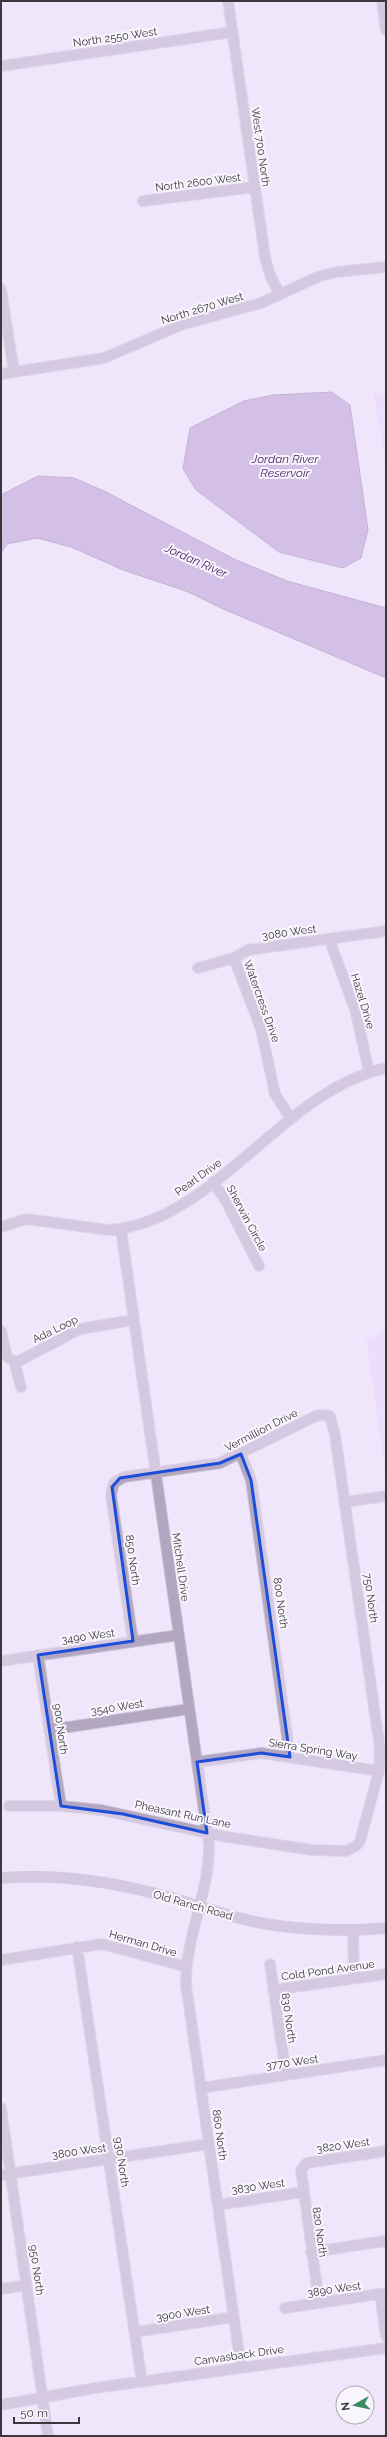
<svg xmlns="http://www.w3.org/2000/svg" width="387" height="2437" font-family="Raleway,sans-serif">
<rect width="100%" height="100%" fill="#f0e6fb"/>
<!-- green -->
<path fill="#e8d3fd" d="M373 391 386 396V465Z
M386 1329V1477L366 1340Z"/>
<!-- water -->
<path fill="#b193cd" stroke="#8e77a2" d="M332 392 350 405 368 530 361 558 343 568 279 552 196 490 183 469 190 428 244 401 273 395Z
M38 476 74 478 104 491 234 559 287 581 386 608V678L221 608 186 591 123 570 71 547 37 538 7 544 1 553V495Z"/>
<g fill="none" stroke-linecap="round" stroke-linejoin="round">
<defs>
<path id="minor" d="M228 1 265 257 270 275 280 295
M382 1 386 30
M1 66 233 32
M143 201 255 187
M1 289 14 372
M1 374 104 358 181 325 261 303 320 276 337 272 386 267
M331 939 332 947 355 1009 369 1072
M234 958 261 1029 275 1094 291 1119
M198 968 234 958 248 950 386 931
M213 1182 226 1201 259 1266
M1 1227 26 1219 109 1230C214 1223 282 1090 386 1068
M121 1229 209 1846C209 1894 185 1937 186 1985L241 2367
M1 1331 7 1357 14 1361H19L80 1329 133 1320
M14 1361 21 1387
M241 1454 251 1480 290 1757
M345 1502 386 1496
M38 1655 61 1806
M1 1661 179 1635
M49 1730 189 1709
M197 1762 261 1753 379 1771
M9 1806H61L101 1810 221 1836 312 1850 346 1851 356 1846 360 1841 379 1771 380 1749 335 1435 330 1416 318 1415 220 1463 124 1477 114 1483 111 1495 133 1641
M353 1930 354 1978
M77 1947 142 2382
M1 1960 102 1944 187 1967
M270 1964 286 2075
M273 1990 386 1974
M201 2088 386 2060
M1 2108 48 2436
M1 2175 209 2144
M218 2205 303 2192
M311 2252 386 2241
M1 2289 27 2285
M380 2294 386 2336
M319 2303 301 2170 307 2163 386 2151
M285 2308 386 2293
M135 2332 234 2317
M1 2405 95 2388 386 2348"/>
<path id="tertiary" d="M1 1878C59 1873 116 1882 172 1898 197 1905 221 1914 247 1920 288 1930 345 1932 386 1928"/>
</defs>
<!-- minor casing -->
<use href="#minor" stroke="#ccc3d5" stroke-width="12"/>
<!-- tertiary casing -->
<use href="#tertiary" stroke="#ccc3d5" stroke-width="12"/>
<!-- minor -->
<use href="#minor" stroke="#b3a6c0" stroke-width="10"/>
<!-- tertiary -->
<use href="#tertiary" stroke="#b3a6c0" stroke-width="11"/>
</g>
<!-- marked area -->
<path d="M0 0H387V2437H0ZM241 1454 251 1480 290 1757 261 1753 197 1762 207 1833 123 1814 61 1806 38 1655 133 1641 112 1487 120 1478 220 1463Z" fill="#f0e6fb" fill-opacity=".55" fill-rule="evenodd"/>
<path fill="none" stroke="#1d4ed8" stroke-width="3" stroke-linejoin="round" d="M241 1454 251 1480 290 1757 261 1753 197 1762 207 1833 123 1814 61 1806 38 1655 133 1641 112 1487 120 1478 220 1463Z"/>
<g text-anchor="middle" stroke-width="4" stroke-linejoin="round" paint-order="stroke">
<!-- street labels -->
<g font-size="11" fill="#3b373f" stroke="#faf6fe">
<text transform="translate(115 37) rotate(-8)" y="4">North 2550 West</text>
<text transform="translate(261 147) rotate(82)" y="4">West 700 North</text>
<text transform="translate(198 182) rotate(-7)" y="4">North 2600 West</text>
<text transform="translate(202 308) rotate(-17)" y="4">North 2670 West</text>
<text transform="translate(289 932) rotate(-8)" y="4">3080 West</text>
<text transform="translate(262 1001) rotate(70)" y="4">Watercress Drive</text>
<text transform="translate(363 1001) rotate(73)" y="4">Hazel Drive</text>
<text transform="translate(198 1177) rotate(-36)" y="4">Pearl Drive</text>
<text transform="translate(247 1218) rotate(62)" y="4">Sherwin Circle</text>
<text transform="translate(55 1329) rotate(-26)" y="4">Ada Loop</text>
<text transform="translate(261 1430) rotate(-27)" y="4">Vermillion Drive</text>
<text transform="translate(133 1560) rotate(82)" y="4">850 North</text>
<text transform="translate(181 1567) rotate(82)" y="4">Mitchell Drive</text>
<text transform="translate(371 1598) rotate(82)" y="4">750 North</text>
<text transform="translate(281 1603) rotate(82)" y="4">800 North</text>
<text transform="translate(88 1636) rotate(-8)" y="4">3490 West</text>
<text transform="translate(117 1707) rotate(-9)" y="4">3540 West</text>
<text transform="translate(61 1729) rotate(82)" y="4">900 North</text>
<text transform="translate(313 1749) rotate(9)" y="4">Sierra Spring Way</text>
<text transform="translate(183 1814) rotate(12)" y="4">Pheasant Run Lane</text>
<text transform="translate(193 1905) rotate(16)" y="4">Old Ranch Road</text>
<text transform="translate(143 1943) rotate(16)" y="4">Herman Drive</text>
<text transform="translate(328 1970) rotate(-8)" y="4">Cold Pond Avenue</text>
<text transform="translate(289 2018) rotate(82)" y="4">830 North</text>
<text transform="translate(292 2062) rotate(-8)" y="4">3770 West</text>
<text transform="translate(220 2135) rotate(82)" y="4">860 North</text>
<text transform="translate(343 2145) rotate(-8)" y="4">3820 West</text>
<text transform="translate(79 2151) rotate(-8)" y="4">3800 West</text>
<text transform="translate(122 2162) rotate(82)" y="4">930 North</text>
<text transform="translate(258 2186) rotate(-8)" y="4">3830 West</text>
<text transform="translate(320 2232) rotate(82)" y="4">820 North</text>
<text transform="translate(37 2270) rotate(82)" y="4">950 North</text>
<text transform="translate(334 2289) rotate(-8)" y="4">3890 West</text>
<text transform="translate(183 2313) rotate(-9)" y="4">3900 West</text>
<text transform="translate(239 2355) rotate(-8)" y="4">Canvasback Drive</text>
</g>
<!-- water labels -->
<g font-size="12" font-style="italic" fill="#4a2368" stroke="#faf6fe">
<text x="285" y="463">Jordan River<tspan x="285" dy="14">Reservoir</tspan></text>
<text transform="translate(196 561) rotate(24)" y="4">Jordan River</text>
</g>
</g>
<!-- border -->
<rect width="387" height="2437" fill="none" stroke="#3b373f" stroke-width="4"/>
<!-- north arrow -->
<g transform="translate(355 2405) rotate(262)"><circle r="19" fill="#faf6fe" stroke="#aeaab2"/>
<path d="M0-3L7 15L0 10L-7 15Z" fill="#388d61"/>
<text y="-6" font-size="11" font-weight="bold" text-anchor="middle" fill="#3b373f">N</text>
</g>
<!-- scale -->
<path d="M14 2417v6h65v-6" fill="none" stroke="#3b373f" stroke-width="2"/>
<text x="20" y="2417" font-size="12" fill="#3b373f" stroke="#faf6fe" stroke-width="3" paint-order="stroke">50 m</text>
</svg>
